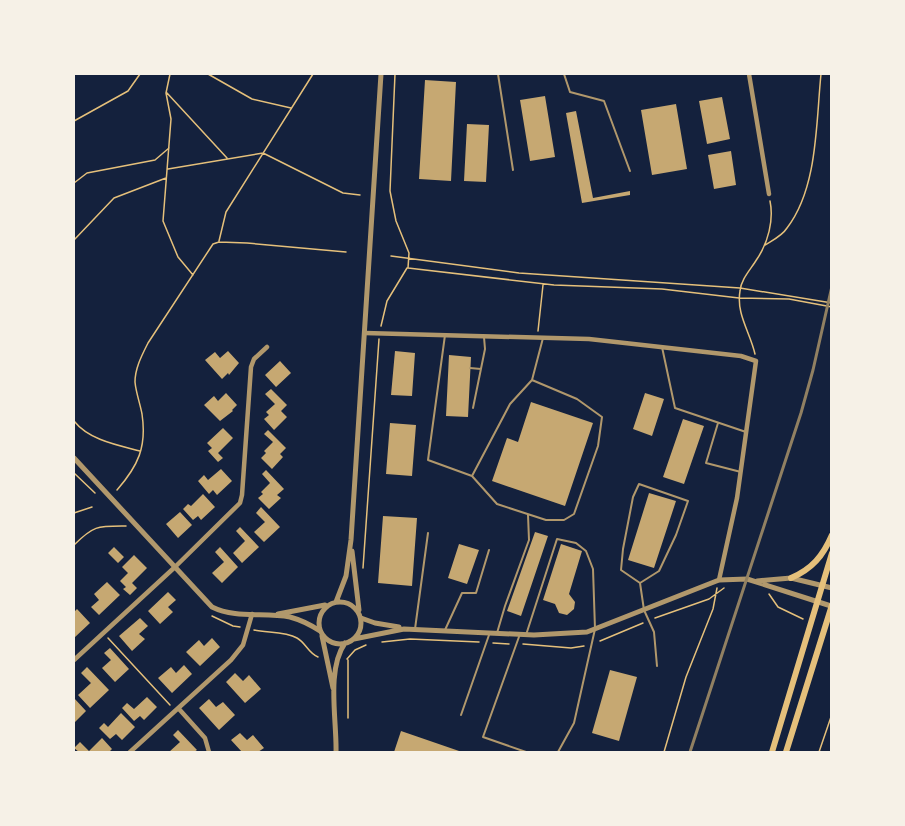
<svg xmlns="http://www.w3.org/2000/svg" width="905" height="826" font-family="'Fira Sans',sans-serif">
<rect width="100%" height="100%" fill="#14213d"/>
<!-- building -->
<path fill="#c6a872" d="M425 80 456 82 451 181 419 179Z
M545 96 555 157 530 161 520 100Z
M722 97 730 139 707 144 699 101Z
M676 104 687 169 652 175 641 110Z
M576 111 593 198 630 191V195L582 203 566 113Z
M467 124 489 125 486 182 464 181Z
M731 151 736 185 714 189 708 155Z
M228 351 239 363 229 375 228 373 222 379 205 360 215 352 220 358Z
M395 351 415 353 412 396 391 395Z
M449 355 471 357 468 417 446 416Z
M280 361 291 373 276 387 265 375Z
M271 389 287 405 281 411 287 417 274 430 264 419 269 415 266 412 275 404 265 394Z
M226 393 237 405 232 410 233 411 220 421 204 405 214 396 218 401Z
M645 393 664 399 652 436 633 429Z
M531 402 593 423 565 506 492 481 507 438 518 442Z
M683 419 704 426 684 484 663 477Z
M390 423 416 425 412 476 386 474Z
M223 428 233 438 218 453 223 458 218 462 208 451 212 448 207 443Z
M268 430 286 448 280 454 283 457 272 469 261 458 266 453 264 451 273 442 264 434Z
M221 469 232 481 217 495 213 490 209 494 198 481 204 475 208 480Z
M266 470 284 489 277 495 281 498 269 509 258 498 263 494 261 492 270 483 262 474Z
M649 493 676 501 654 568 628 560Z
M203 494 215 507 201 520 198 516 193 520 183 509 188 504 191 506Z
M261 507 280 527 264 542 254 532 265 522 256 513Z
M180 512 192 525 178 538 166 524Z
M383 516 417 518 412 586 378 583Z
M240 527 259 547 242 563 233 553 245 541 236 531Z
M535 532 548 536 521 616 507 611Z
M459 544 479 550 467 584 448 578Z
M561 544 582 551 569 594 575 602 574 609 567 615 559 613 555 604 543 600Z
M114 547 124 557 118 563 108 553Z
M220 547 238 567 222 583 212 573 224 562 215 552Z
M134 555 147 568 132 583 137 588 130 595 123 589 126 587 120 581 128 573 122 567Z
M107 582 120 595 99 615 91 607 99 600 94 594Z
M168 592 176 600 168 607 173 612 160 624 148 611Z
M77 609 90 623 74 638V612Z
M140 618 148 626 139 634 145 639 132 651 119 636Z
M212 638 220 647 200 666 186 652 199 640 204 646Z
M110 648 129 669 115 682 102 668 111 660 104 653Z
M184 665 192 674 172 693 158 678 171 667 176 673Z
M87 667 109 690 90 708 78 695 91 683 81 673Z
M610 670 637 677 619 741 592 733Z
M235 673 243 681 249 675 261 689 245 703 226 682Z
M147 697 157 707 144 720 140 716 134 721 122 708 127 703 134 709Z
M74 698 86 711 74 723Z
M209 699 216 707 223 702 235 715 219 730 199 708Z
M121 713 135 727 122 740 116 734 110 739 99 728 104 723 108 727Z
M178 730 197 750 194 752H169L180 742 173 735Z
M401 731 462 752H394Z
M240 733 247 740 253 735 264 748 258 752H242L231 740Z
M102 738 112 749 109 752H79L74 748 80 742 89 751Z"/>
<g fill="none" stroke-linecap="round" stroke-linejoin="round">
<!-- path -->
<path stroke="#e5c07b" stroke-width="1.5" d="M170 74 166 93 171 119 163 221 178 257 193 275
M208 74 252 99 291 108
M395 74 390 191 396 221 409 253 408 268 554 285 662 289 739 298 789 299 832 307
M167 93 227 158
M74 121 128 91 140 74
M168 169 263 153 343 193 360 195
M74 183 87 173 155 160 169 148
M74 240 114 198 166 178
M219 241 226 212 313 74
M765 245C773 240 782 236 787 228 818 188 816 122 821 74
M391 256 519 273 740 288 832 303
M381 326 387 301 407 268
M538 331 543 285
M755 354C750 332 736 314 740 291 741 279 751 269 757 259 768 243 774 220 770 201
M74 421C89 440 117 445 140 451
M74 473 95 493
M117 490C138 466 147 447 142 414 140 403 136 393 135 382 135 368 142 355 148 343L213 244 219 242 247 243 346 252
M74 513 92 507
M74 545C94 525 98 526 126 526
M363 568 379 339
M769 594 778 607 803 619
M212 616 233 626 240 627
M655 618 709 599 724 588
M254 630C267 633 285 631 297 638 306 643 308 653 318 657
M108 638 170 705
M600 641 643 623
M382 642 410 639 479 642
M493 643 509 644
M523 644 571 648 584 646
M347 659 355 650 366 645
M348 718V660
M664 752 686 677 713 609 717 588
M819 752 832 714"/>
<!-- service -->
<path stroke="#b1986c" stroke-width="2" d="M498 74 513 170
M564 74 570 92 604 101 630 171
M445 335 428 460 472 476 510 404 532 380
M662 347 675 408 746 432
M470 368 481 369
M473 408 485 349 484 337
M718 423 706 463 741 472
M472 476 497 504 546 520H564L574 514 598 446 602 417 577 399 532 380 543 338
M640 583 621 570 623 549 633 497 639 484 688 501 676 535 659 571 640 583 644 610 654 632 657 666
M415 629 428 533
M445 630 462 593H476L489 550
M497 633 505 606 529 540 528 515
M520 634 483 737 526 752
M526 635 557 539 576 543 586 551 593 569 595 629 574 723 558 752
M461 715 489 635"/>
<!-- minor -->
<path stroke="#b1986c" stroke-width="4.5" d="M749 74 769 194
M365 333 589 339 741 356 756 361 737 498 719 580
M74 660 175 567 240 503 242 495 251 367 254 359 267 347
M179 709 205 738 209 752
M130 752 231 660 243 645 252 614"/>
<!-- tertiary -->
<path stroke="#b1986c" stroke-width="5" d="M74 458 212 607C236 619 264 612 290 617 301 620 311 625 320 631
M352 551 359 610
M757 581 791 578 832 588
M319 623a21 21 0 1 1 42 0a21 21 0 1 1-42 0Z
M336 602 346 576 351 540 381 74
M278 614 325 605
M361 618 375 623 399 627
M322 636 333 688
M354 639 404 629 534 635 587 632 719 580 747 579 831 606
M336 752C337 721 326 670 345 643"/>
<!-- secondary -->
<path stroke="#e5c07b" stroke-width="6" d="M791 578C812 569 823 556 832 535
M772 752 832 553
M786 752 832 605"/>
<!-- rail -->
<path stroke="#918062" stroke-width="3" d="M690 752 801 413 813 370 832 286"/>
</g>
<!-- border -->
<rect width="905" height="826" fill="none" stroke="#f6f1e7" stroke-width="150"/>
</svg>
